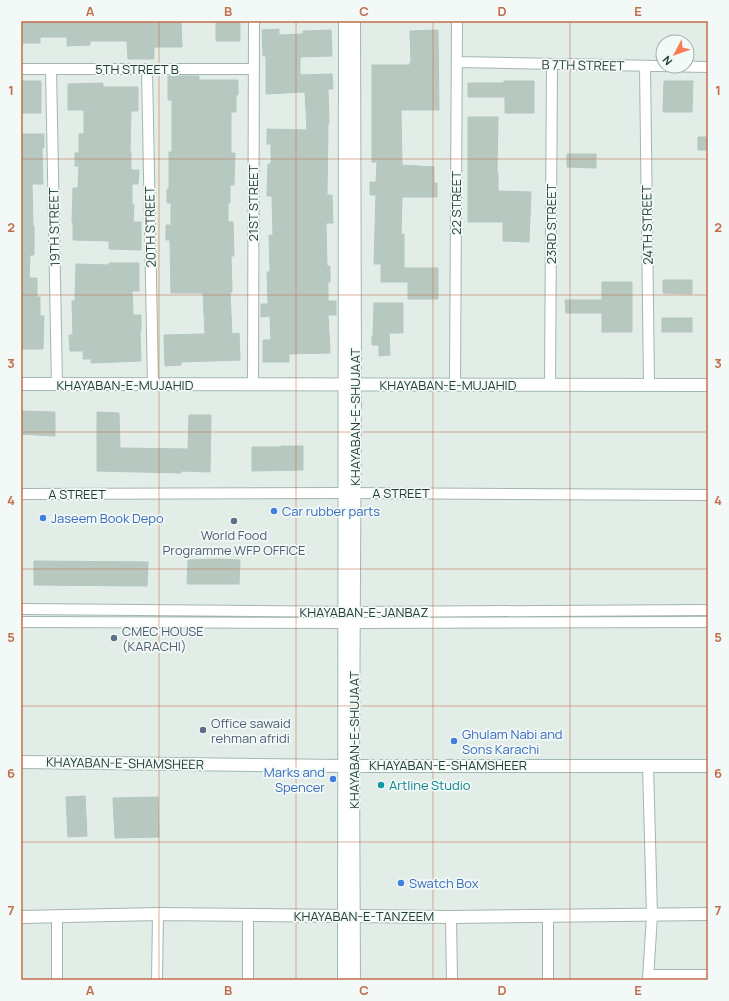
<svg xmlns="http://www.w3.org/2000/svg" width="729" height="1001" font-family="Manrope,sans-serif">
<rect width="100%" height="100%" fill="#e2ede8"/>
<!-- building -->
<path fill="#b7c8c1" stroke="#b4c7bf" d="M23 21H181L182 47H154V59H128L127 41H90V45L67 46V37H40V43H23Z
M216 21H240V41H216Z
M279 29V35L303 34V31L331 30 332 56 300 57V75L332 74 333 89H328L329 123H328L327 195H332L333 223H326L327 266H330V282H328V301H336V315H328L330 353 289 354V362H263V340H271L270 316 261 317V304H268L267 272H270L269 235H273L272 196H267L268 164H271V144H267V129L307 130 305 92 266 94V56H263L262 30Z
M438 30 439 110H401L402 165 434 167V183H437V197H402L401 234H404V268H438V299H408V282H381V264H374L376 195H370V182H376L377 162H372V65H410V62H411L410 31Z
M168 76H199V80H238V95H236V112H231V153H235L234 185H230V203H228V222H233L234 256H231L232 292H230L232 334 239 333 240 360 181 362V365L165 366 164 335 205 334 203 293H171L170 240H166V225H171V203H167V189H169V152H172V100H168Z
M21 81H41V113H21Z
M504 81H534V113H505V97H468V83H504Z
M664 81H693L692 112H663Z
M103 83V87H138V111H131L130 152H131V170H139L138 184H132V205H134L133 222H141V250L109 249V241L73 240V222H72L73 188H78L79 166H75V153H79V134H84V110H68V84Z
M468 117H498L497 172H498V191L531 192 529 242 503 241V222H468Z
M21 134H44V148H42L43 184H32L33 226H34V255H30L29 278H37V297H40V316H44L43 349H21Z
M698 137H708V150H698Z
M567 154H596V168L567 167Z
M109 263H139V291H132L133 315H141V331H140L141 361 91 363V359H83V351H70L69 335H73L72 301H75L76 264 109 265Z
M663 280H692V294L663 293Z
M602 282H632V332H602V313H566L565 300H602Z
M374 303H403V333H389L390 355 379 356V345H372V336H373Z
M662 318H692V332H662Z
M21 411 55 412V436L21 434Z
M97 412 119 413 120 448 188 449 189 415H211L210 472 181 471V473L97 471Z
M281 446H303V470L252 471V447H281Z
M217 559 240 560 239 584H187L188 560Z
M34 561 148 562 147 586 34 585Z
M85 796 87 836 68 837 66 797Z
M158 797 159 837 115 838 113 798Z"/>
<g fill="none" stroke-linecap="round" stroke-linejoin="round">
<defs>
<path id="minor" d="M457 62 708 67
M645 66 649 385
M21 69H254
M51 69 57 385
M147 69 153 385
M253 385 254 21
M455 385 457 21
M550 385 552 64
M21 494 345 493 708 495
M21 609 354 612 708 610
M21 622 354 623 708 622
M548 916V980
M451 917 452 980
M648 975H708
M57 980V916
M157 980 158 914
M248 980V915
M648 980 652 915 648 765"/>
<path id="tertiary" d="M21 917 158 914 451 917 708 914"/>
<path id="secondary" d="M354 21 355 385 353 758 354 980
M21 384 708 385
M21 762 344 766H708
M344 980C343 660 346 341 345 21"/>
</defs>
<!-- minor casing -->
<use href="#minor" stroke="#a4b5af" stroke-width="12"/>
<!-- tertiary casing -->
<use href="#tertiary" stroke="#a4b5af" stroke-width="14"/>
<!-- secondary casing -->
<use href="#secondary" stroke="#a0b9b0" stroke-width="14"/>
<!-- minor -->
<use href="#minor" stroke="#fff" stroke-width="10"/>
<!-- tertiary -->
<use href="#tertiary" stroke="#fff" stroke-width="12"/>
<!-- secondary -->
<use href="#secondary" stroke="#fff" stroke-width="12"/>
</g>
<!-- grid -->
<path fill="none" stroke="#c26e4e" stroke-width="1" stroke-opacity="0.55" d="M159 21V980M296 21V980M433 21V980M570 21V980M21 159H708M21 295H708M21 432H708M21 569H708M21 706H708M21 842H708"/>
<!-- markers -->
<g fill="#3f7fe0" stroke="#f3f9f6" stroke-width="1.5">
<circle cx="274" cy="511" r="4"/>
<circle cx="43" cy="518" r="4"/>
<circle cx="454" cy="741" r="4"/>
<circle cx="333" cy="779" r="4"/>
<circle cx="401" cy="883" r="4"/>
</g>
<g fill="#5c6f8a" stroke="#f3f9f6" stroke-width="1.5">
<circle cx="234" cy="521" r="4"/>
<circle cx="114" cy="638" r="4"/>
<circle cx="203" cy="730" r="4"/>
</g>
<circle fill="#0f9aa8" stroke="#f3f9f6" stroke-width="1.5" cx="381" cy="785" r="4"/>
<g text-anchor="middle" stroke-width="3.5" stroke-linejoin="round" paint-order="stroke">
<!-- street labels -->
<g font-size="13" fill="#213f37" stroke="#f3f9f6">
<text transform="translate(583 65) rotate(1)" y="5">B 7TH STREET</text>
<text x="137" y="74">5TH STREET B</text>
<text transform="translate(253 203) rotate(-90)" y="5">21ST STREET</text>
<text transform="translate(456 203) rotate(-90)" y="5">22 STREET</text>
<text transform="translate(551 224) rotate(-90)" y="5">23RD STREET</text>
<text transform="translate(647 225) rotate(-91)" y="5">24TH STREET</text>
<text transform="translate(54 227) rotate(-91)" y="5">19TH STREET</text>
<text transform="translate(150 227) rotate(-91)" y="5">20TH STREET</text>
<text x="125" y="390">KHAYABAN-E-MUJAHID</text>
<text x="448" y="390">KHAYABAN-E-MUJAHID</text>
<text transform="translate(355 417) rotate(-90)" y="5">KHAYABAN-E-SHUJAAT</text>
<text x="401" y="498">A STREET</text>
<text x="77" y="499">A STREET</text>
<text x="364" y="617">KHAYABAN-E-JANBAZ</text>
<text transform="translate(354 740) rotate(-90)" y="5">KHAYABAN-E-SHUJAAT</text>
<text transform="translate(125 763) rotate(1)" y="5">KHAYABAN-E-SHAMSHEER</text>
<text x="448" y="770">KHAYABAN-E-SHAMSHEER</text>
<text x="364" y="921">KHAYABAN-E-TANZEEM</text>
</g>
<!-- shop labels -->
<g font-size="13" fill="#366cbe" stroke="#f3f9f6" text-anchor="start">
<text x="282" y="516">Car rubber parts</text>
<text x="51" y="523">Jaseem Book Depo</text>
<text x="462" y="739">Ghulam Nabi and<tspan x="462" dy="15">Sons Karachi</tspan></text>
<text x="325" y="777" text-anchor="end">Marks and<tspan x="325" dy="15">Spencer</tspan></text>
<text x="409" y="888">Swatch Box</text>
</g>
<!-- service labels -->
<g font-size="13" fill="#4e5e75" stroke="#f3f9f6" text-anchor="start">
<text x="234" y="540" text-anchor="middle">World Food<tspan x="234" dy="15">Programme WFP OFFICE</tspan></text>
<text x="122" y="636">CMEC HOUSE<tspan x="122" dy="15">(KARACHI)</tspan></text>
<text x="211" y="728">Office sawaid<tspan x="211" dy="15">rehman afridi</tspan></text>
</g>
<!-- culture labels -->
<g font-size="13" fill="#0d838f" stroke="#f3f9f6" text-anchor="start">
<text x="389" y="790">Artline Studio</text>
</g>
</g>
<!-- border -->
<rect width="729" height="1001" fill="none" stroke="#f3f9f6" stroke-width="44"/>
<!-- north arrow -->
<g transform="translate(675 54) rotate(229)"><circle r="19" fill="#f3f9f6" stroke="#9fafaa"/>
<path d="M0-3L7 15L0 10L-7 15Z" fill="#f87d55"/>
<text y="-6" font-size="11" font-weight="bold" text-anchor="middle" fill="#213f37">N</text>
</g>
<rect x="22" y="22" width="685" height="957" fill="none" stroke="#c26e4e" stroke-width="1.5"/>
<g font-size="13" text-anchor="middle" font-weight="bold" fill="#c26e4e">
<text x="90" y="16">A</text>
<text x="228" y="16">B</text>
<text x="364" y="16">C</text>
<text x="502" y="16">D</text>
<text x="638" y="16">E</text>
<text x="11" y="95">1</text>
<text x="718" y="95">1</text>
<text x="11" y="232">2</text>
<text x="718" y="232">2</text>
<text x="11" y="368">3</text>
<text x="718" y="368">3</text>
<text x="11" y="505">4</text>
<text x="718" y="505">4</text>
<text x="11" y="642">5</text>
<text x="718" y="642">5</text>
<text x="11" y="778">6</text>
<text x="718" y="778">6</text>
<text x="11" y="915">7</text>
<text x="718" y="915">7</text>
<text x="90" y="995">A</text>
<text x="228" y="995">B</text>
<text x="364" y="995">C</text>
<text x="502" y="995">D</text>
<text x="638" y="995">E</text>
</g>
</svg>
